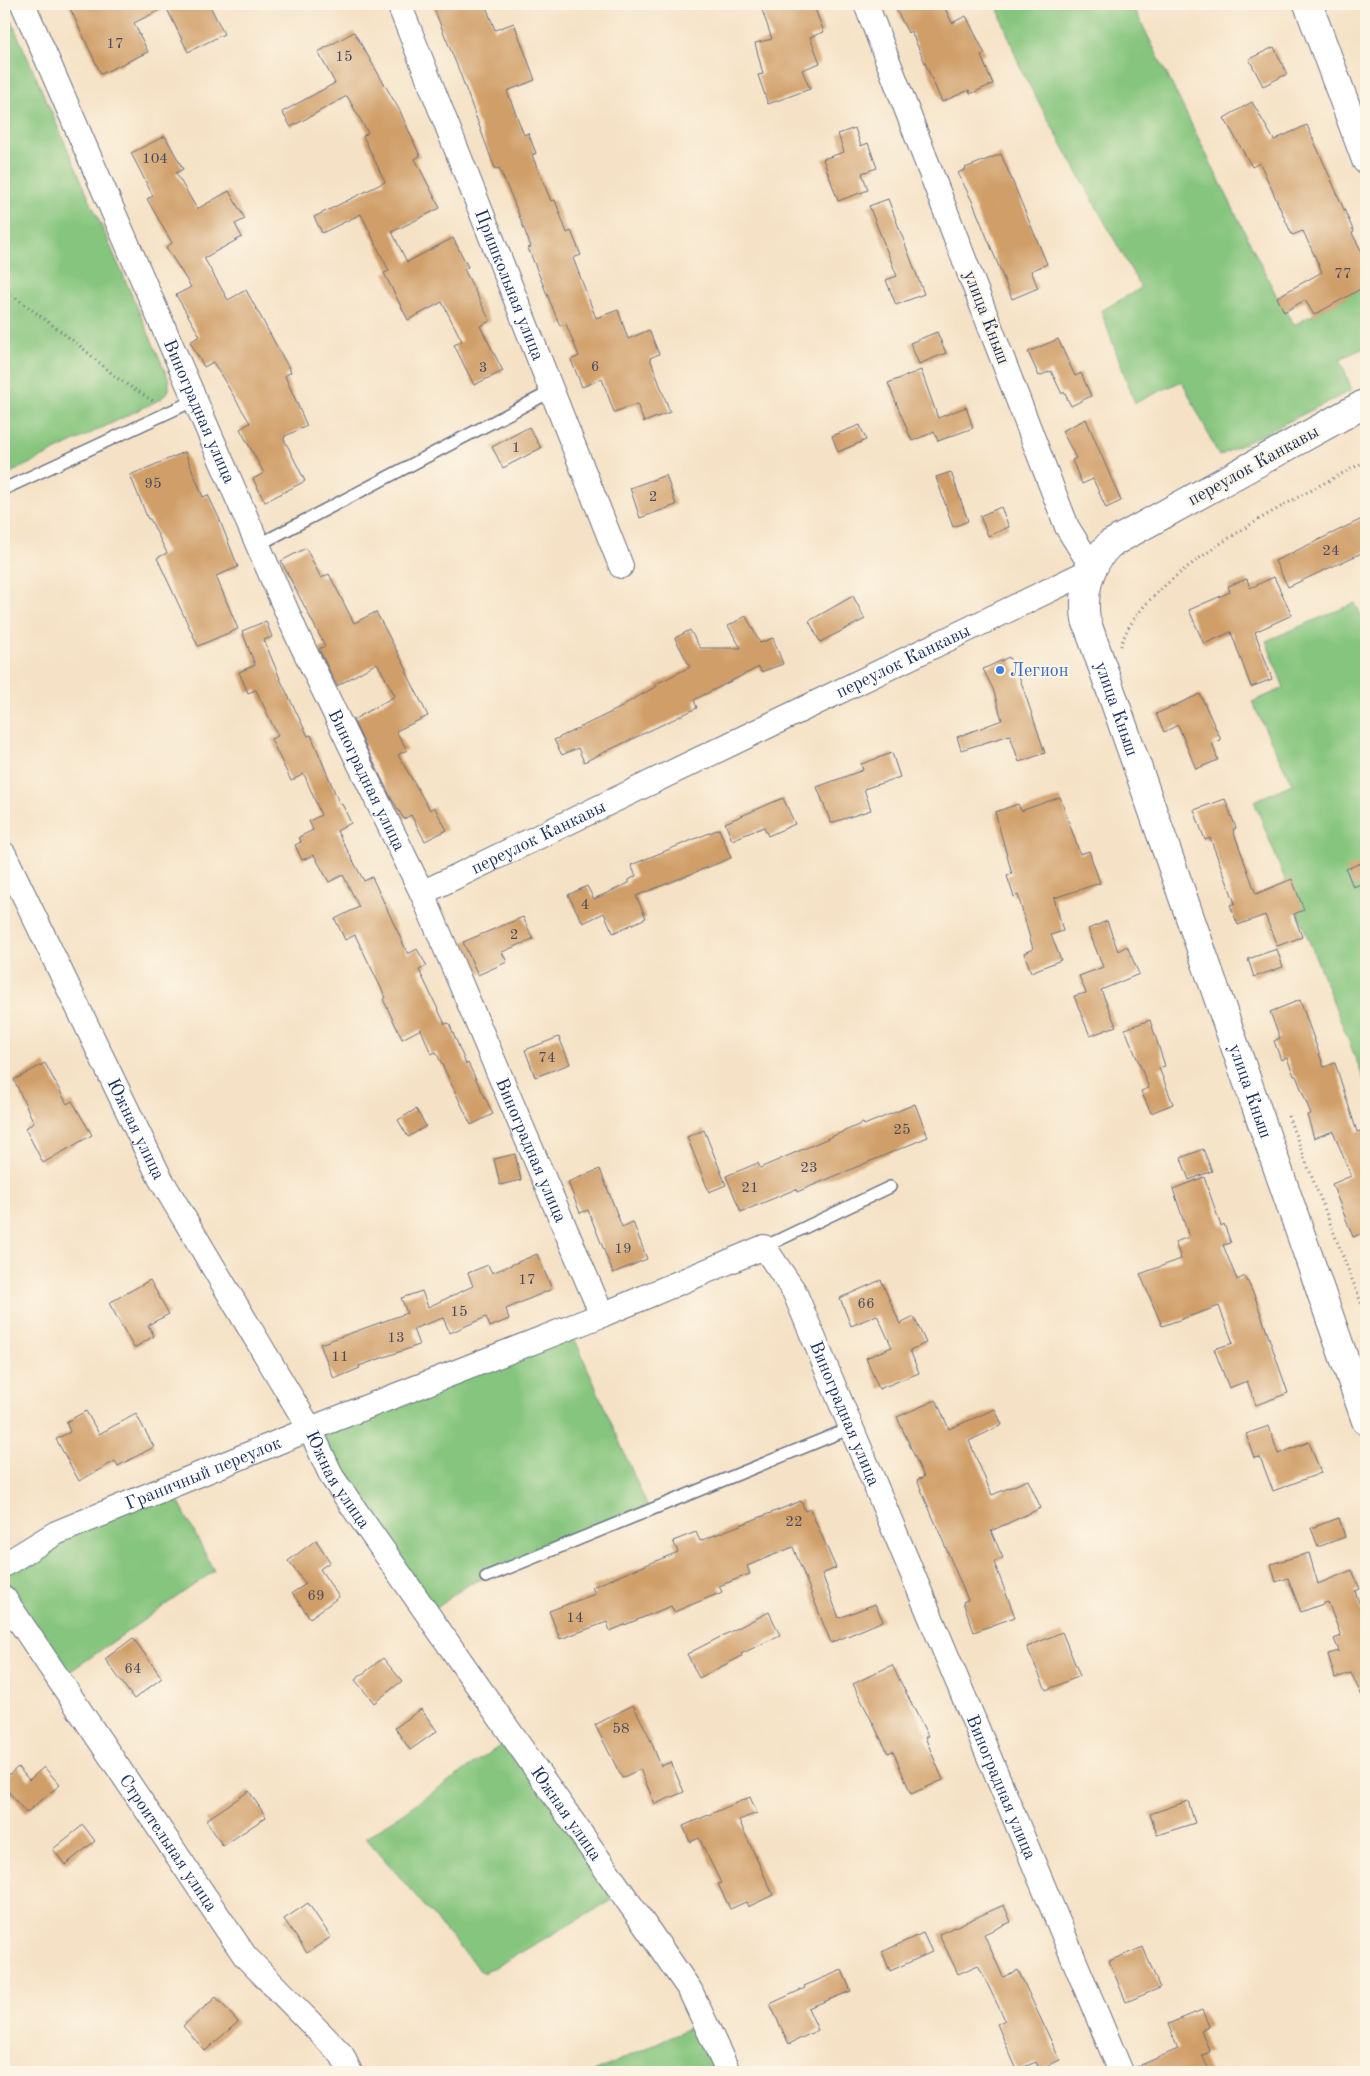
<svg xmlns="http://www.w3.org/2000/svg" width="1370" height="2076" font-family="'Old Standard TT',serif">
<rect width="100%" height="100%" fill="#fcf5e5"/>
<filter id="ink" filterUnits="userSpaceOnUse"><feTurbulence type="fractalNoise" baseFrequency=".02" numOctaves="2"/><feDisplacementMap in="SourceGraphic" scale="10" xChannelSelector="R" yChannelSelector="G"/><feConvolveMatrix kernelMatrix="1 2 1 2 8 2 1 2 1" color-interpolation-filters="sRGB"/></filter>
<filter id="wash" filterUnits="userSpaceOnUse"><feTurbulence type="fractalNoise" baseFrequency=".0096" numOctaves="4" result="noise"/><feDisplacementMap in="SourceGraphic" scale="20" xChannelSelector="R" yChannelSelector="G"/><feGaussianBlur stdDeviation="1.12" result="paint"/><feColorMatrix in="noise" values="0 0 0 0 0 0 0 0 0 0 0 0 0 0 0 0 0 1.4 0 .05"/><feComposite in="paint" operator="in"/></filter>
<g filter="url(#wash)">
<rect width="100%" height="100%" fill="#f5e2c6"/>
<!-- green -->
<path fill="#85c57d" stroke="#507a6e" d="M4 4 169 380V390L161 399 4 476Z
M996 4H1132L1277 297 1294 325 1366 286V347L1340 359 1352 390 1219 456 1182 381 1135 403 1101 311 1141 288 1022 72Z
M1355 603 1366 625V1085L1254 801 1292 784 1252 702 1284 688 1266 641Z
M570 1328 649 1510 465 1586 428 1615 310 1429Z
M171 1487 214 1571 58 1680 4 1598V1565Z
M513 1737 623 1894 483 1974 366 1838Z
M704 2021 727 2072H594Z"/>
<g id="blocks">
<!-- building -->
<path fill="#d09e67" d="M68 4H209L224 34 188 52 166 7 134 23 148 52 101 74Z
M432 4H485L495 30 514 23 535 80 507 91 524 135 528 133 536 153 532 155 551 201 555 200 567 233 571 231 581 255 573 258 596 318 618 310 628 339 649 330 659 354 650 358 670 412 644 422 637 404 614 412 602 379 582 387 571 360 579 356 566 324 560 326 528 248 531 247 513 200 499 168 495 169 460 73Z
M760 4H813L824 32 810 37 820 63 802 70 810 89 768 104 758 75 763 74 755 43 772 39Z
M906 4H943L952 23 966 16 985 54 981 56 993 84 970 94 969 90 942 102 911 31 908 33 896 9Z
M354 32 400 111 420 156 415 159 440 208 392 232 407 262 453 238 468 267 464 269 490 321 480 326 503 371 474 385 454 345 462 341 442 302 408 320 384 273 389 271 361 214 322 233 314 217 385 182 363 136 368 133 347 96 291 127 282 112 335 83 318 52Z
M1274 47 1287 74 1263 86 1249 59Z
M1252 102 1274 140 1307 125 1354 232 1352 233 1366 260V286L1314 315 1305 300 1284 312 1277 297 1322 272 1303 231 1292 235 1260 163 1252 167 1224 118Z
M855 128 861 146 868 143 877 168 862 173 868 190 838 201 823 159 844 152 838 134Z
M165 136 183 169 176 173 197 209 229 191 245 219 235 224 242 237 204 258 228 300 246 290 291 372 285 376 307 426 285 436 284 439 305 481 265 502 253 479 264 473 240 429 250 423 213 362 204 367 190 342 200 336 176 295 191 287 166 247 172 243 147 199 153 196 131 153Z
M1001 154 1047 264 1031 271 1038 288 1012 299 973 203 958 173 966 169 965 168Z
M888 199 924 294 896 305 886 280 897 276 869 206Z
M937 332 946 353 919 364 910 343Z
M1058 339 1075 376 1081 373 1091 396 1071 406 1064 392 1062 394 1051 371 1039 376 1028 352Z
M921 370 938 418 966 407 973 428 938 441 934 432 912 441 888 383Z
M1086 419 1121 501 1106 508 1093 479 1082 484 1072 460 1076 458 1062 431Z
M860 425 866 440 838 452 832 436Z
M529 427 541 448 503 468 492 447Z
M185 452 203 497 208 495 219 518 238 567 216 576 238 629 198 646 157 558 167 553 150 519H148L130 475Z
M951 472 968 521 953 527 936 477Z
M666 475 676 505 640 518 630 488Z
M1001 507 1009 527 988 536 980 516Z
M1366 517V551L1288 587 1275 561Z
M306 548 321 578 329 574 354 623 376 612 407 670 406 671 428 716 396 731 407 750 398 755 430 810 434 807 447 830 425 841 411 815 404 819 391 798 353 720 395 696 377 663 337 686 319 649 325 646 281 561Z
M1274 577 1292 615 1255 632 1272 679 1251 687 1231 632 1204 644 1189 610 1230 592 1228 586 1247 579 1250 588Z
M853 596 865 619 820 642 809 621Z
M746 616 760 643 773 638 783 664 761 672 759 667 694 700 697 708 584 762 578 748 562 755 554 740 624 706 623 705 657 686 656 684 690 667 675 638 690 630 700 648H741L728 626Z
M266 621 272 637 264 640 281 681 308 736 311 735 340 805 342 804 351 823 337 831 364 881 372 877 408 954 417 949 427 966 419 970 445 1024 449 1023 466 1064 468 1063 493 1114 471 1125 436 1052 431 1054 421 1029 402 1039 383 999 386 998 355 935 345 940 335 919 359 907 343 875 329 882 314 855 302 860 295 845 301 842 299 837 313 830 309 821 321 815 304 774 291 781 271 739 278 736 256 690 248 693 239 672 255 665 242 631Z
M1009 657 1019 676 1045 753 1019 762 1010 735 961 750 957 737 1002 720 993 689 983 669Z
M1200 694 1221 740 1212 743 1218 760 1196 769 1178 725 1164 732 1156 714Z
M892 753 900 777 864 789 871 810 831 823 817 787 863 770 861 764Z
M1060 797 1080 854 1089 851 1100 883 1054 898 1063 931 1051 935 1061 960 1031 972 1024 953 1033 949 1018 895 1014 897 1007 876 1012 874 995 812 1018 804 1021 811Z
M783 798 795 824 768 836 764 827 732 840 725 823Z
M1225 799 1236 828 1233 830 1256 894 1292 879 1304 910 1294 914 1302 937 1277 946 1265 915 1238 925 1230 905 1235 903 1210 838 1205 840 1194 810Z
M719 829 731 858 636 896 646 918 613 933 604 913 583 923 568 895 587 886 594 899 629 883V880L636 876 631 865Z
M1366 861V882L1353 887 1346 869Z
M523 917 533 939 502 952 507 962 478 975 463 942Z
M1107 921 1118 951 1127 946 1139 974 1101 990 1116 1026 1090 1036 1074 996 1086 993 1079 976 1103 967 1088 929Z
M1277 949 1283 967 1254 977 1248 959Z
M1300 1000 1324 1067 1335 1063 1357 1132 1366 1129V1232L1353 1237 1332 1184 1351 1176 1333 1131 1314 1138 1307 1115 1311 1114 1296 1076H1294L1287 1058 1281 1060 1274 1041 1280 1038 1270 1012Z
M1150 1020 1165 1066 1159 1068 1173 1104 1151 1113 1141 1091 1149 1088 1125 1029Z
M559 1037 570 1064 535 1077 525 1050Z
M45 1063 67 1104 72 1101 92 1135 43 1163 25 1128 34 1123 14 1080Z
M915 1104 928 1137 797 1192 796 1189 741 1212 726 1176 758 1163 760 1168 863 1123 864 1125Z
M416 1109 426 1126 408 1137 398 1120Z
M704 1130 726 1185 709 1192 687 1137Z
M1203 1149 1212 1171 1189 1180 1181 1158Z
M515 1154 521 1180 500 1185 494 1159Z
M600 1169 622 1227 633 1222 647 1259 613 1273 588 1210 580 1213 568 1182Z
M1204 1177 1221 1226 1224 1224 1231 1243 1223 1245 1237 1280 1245 1276 1255 1297 1288 1393 1256 1405 1247 1381 1229 1388 1214 1349 1233 1343 1219 1306 1162 1326 1140 1274 1181 1259 1175 1242 1189 1237 1173 1189Z
M537 1254 552 1289 506 1309 509 1319 490 1327 486 1317 450 1333 443 1318 413 1329 419 1345 359 1366 360 1368 334 1379 320 1344 407 1313 401 1298 422 1291 428 1307 473 1286 468 1273 488 1265 492 1273Z
M150 1280 169 1314 148 1325 154 1336 134 1348 109 1303Z
M881 1280 900 1324 914 1317 926 1343 910 1350 919 1373 879 1389 866 1358 892 1347 877 1315 851 1326 840 1298Z
M936 1400 949 1429 995 1409 1002 1425 969 1441 992 1495 1028 1480 1041 1508 991 1531 1003 1558 994 1562 1015 1617 974 1632 963 1602 968 1600 917 1480 924 1477 897 1417Z
M86 1411 99 1434 136 1414 154 1447 118 1466 115 1461 79 1481 56 1439 70 1432 66 1422Z
M1269 1426 1278 1454 1309 1442 1321 1473 1273 1491 1260 1457 1254 1458 1246 1434Z
M801 1501 805 1511 810 1509 836 1568 822 1574 839 1618 875 1604 883 1621 831 1643 793 1547 747 1566 750 1574 719 1586 722 1592 674 1612 671 1606 610 1631 607 1622 560 1639 549 1611 595 1594 592 1587 678 1552 673 1541 696 1532 700 1541Z
M1339 1518 1345 1537 1318 1547 1311 1528Z
M316 1540 330 1562 320 1569 339 1597 310 1618 292 1593 306 1584 288 1561Z
M1309 1553 1318 1584 1352 1570 1360 1589 1355 1591 1366 1622V1704L1351 1673 1335 1678 1328 1654 1339 1651 1334 1639 1341 1636 1328 1602 1301 1612 1288 1578 1276 1582 1271 1564Z
M769 1612 780 1635 741 1654 742 1656 699 1678 687 1654Z
M1062 1632 1080 1676 1046 1690 1027 1647Z
M133 1638 162 1678 134 1699 105 1659Z
M383 1658 402 1681 374 1703 355 1680Z
M892 1665 928 1736 925 1737 943 1780 911 1794 893 1751 888 1753 853 1684Z
M633 1705 647 1732 661 1766 671 1762 684 1792 655 1804 640 1769 622 1778 595 1725Z
M421 1709 437 1731 410 1750 395 1728Z
M18 1767 29 1780 44 1767 60 1785 26 1813 4 1786V1779Z
M249 1791 266 1817 223 1846 206 1820Z
M750 1797 757 1813 739 1820 773 1895 748 1907 746 1902 730 1909 718 1884 721 1883 699 1838 690 1842 683 1826Z
M1188 1801 1195 1823 1157 1835 1150 1814Z
M83 1825 95 1841 65 1865 53 1849Z
M308 1903 331 1937 307 1953 284 1919Z
M1004 1905 1011 1922 984 1934 1003 1977 1018 1970 1060 2060 1039 2069 1036 2062 1017 2070 997 2024 1005 2020 978 1965 958 1974 939 1934Z
M923 1933 932 1952 890 1971 882 1952Z
M1143 1947 1160 1988 1126 2002 1109 1961Z
M842 1970 851 1991 808 2008 818 2030 789 2044 770 2004 805 1988 804 1986Z
M216 1997 238 2022 205 2051 183 2026Z
M1202 2010 1209 2026 1201 2030 1210 2052 1202 2055 1210 2072H1134V2068L1178 2049 1168 2024Z"/>
</g>
</g>
<g filter="url(#ink)">
<use href="#blocks" fill-opacity="0" stroke="#676e82" stroke-width="1"/>
<g fill="none" stroke-linecap="round" stroke-linejoin="round">
<defs>
<path id="service" d="M4 489 195 400
M258 545 552 391
M764 1247 890 1187
M486 1577 851 1428"/>
<g id="minor">
<path id="s1" d="M23 4 297 635 422 893 602 1315 764 1247 794 1291 1121 2072"/>
<path id="s2" d="M399 4 621 566"/>
<path id="s3" d="M4 854 160 1178 310 1429 332 1477 690 1990 728 2072"/>
<path id="s4" d="M422 893 1093 569 1067 527 866 4"/>
<path id="s5" d="M4 1565 56 1533 310 1429 602 1315"/>
<path id="s6" d="M4 1598 245 1956 342 2055 350 2072"/>
</g>
<g id="tertiary">
<path d="M1308 4 1366 160"/>
<path id="s7" d="M1366 403 1110 544C1089 564 1082 592 1086 620L1366 1421"/>
</g>
</defs>
<!-- service casing -->
<use href="#service" stroke="#676e82" stroke-width="14"/>
<!-- minor casing -->
<use href="#minor" stroke="#676e82" stroke-width="26"/>
<!-- tertiary casing -->
<use href="#tertiary" stroke="#676e82" stroke-width="30"/>
<!-- path -->
<path stroke="#676e82" stroke-width="3" stroke-dasharray="1 4" stroke-linecap="butt" d="M4 289 79 345 117 378 153 401
M1121 646C1138 576 1304 494 1366 461
M1288 1116 1366 1315"/>
<!-- service -->
<use href="#service" stroke="#fff" stroke-width="11"/>
<!-- minor -->
<use href="#minor" stroke="#fff" stroke-width="24"/>
<!-- tertiary -->
<use href="#tertiary" stroke="#fff" stroke-width="28"/>
</g>
</g>
<!-- markers -->
<circle fill="#3f7fe0" stroke="#fcf5e5" stroke-width="2" cx="1000" cy="670" r="5"/>
<g text-anchor="middle" stroke-width="4.5" stroke-linejoin="round" paint-order="stroke">
<!-- number labels -->
<g font-size="15" fill="#484b60">
<text x="115" y="48">17</text>
<text x="344" y="61">15</text>
<text x="155" y="163">104</text>
<text x="1343" y="278">77</text>
<text x="595" y="371">6</text>
<text x="483" y="372">3</text>
<text x="516" y="452">1</text>
<text x="153" y="488">95</text>
<text x="653" y="501">2</text>
<text x="1331" y="555">24</text>
<text x="585" y="909">4</text>
<text x="514" y="939">2</text>
<text x="547" y="1062">74</text>
<text x="902" y="1134">25</text>
<text x="809" y="1172">23</text>
<text x="750" y="1192">21</text>
<text x="623" y="1253">19</text>
<text x="527" y="1284">17</text>
<text x="866" y="1308">66</text>
<text x="459" y="1316">15</text>
<text x="396" y="1342">13</text>
<text x="340" y="1361">11</text>
<text x="794" y="1526">22</text>
<text x="316" y="1600">69</text>
<text x="575" y="1622">14</text>
<text x="133" y="1673">64</text>
<text x="621" y="1733">58</text>
</g>
<!-- street labels -->
<g font-size="18" fill="#1b2f5e" stroke="#fcf5e5">
<text dy="6" stroke="none"><textPath href="#s2" startOffset="302">Пришкольная улица</textPath></text>
<text transform="translate(987 317) rotate(69)" y="6">улица Кныш</text>
<text dy="6" stroke="none"><textPath href="#s1" startOffset="444">Виноградная улица</textPath></text>
<text transform="translate(1253 465) rotate(-29)" y="6">переулок Канкавы</text>
<text dy="6" stroke="none"><textPath href="#s4" startOffset="534">переулок Канкавы</textPath></text>
<text dy="6" stroke="none"><textPath href="#s7" startOffset="469">улица Кныш</textPath></text>
<text dy="6" stroke="none"><textPath href="#s1" startOffset="849">Виноградная улица</textPath></text>
<text dy="6" stroke="none"><textPath href="#s4" startOffset="129">переулок Канкавы</textPath></text>
<text dy="6" stroke="none"><textPath href="#s7" startOffset="874">улица Кныш</textPath></text>
<text dy="6" stroke="none"><textPath href="#s3" startOffset="305">Южная улица</textPath></text>
<text dy="6" stroke="none"><textPath href="#s1" startOffset="1254">Виноградная улица</textPath></text>
<text dy="6" stroke="none"><textPath href="#s1" startOffset="1795">Виноградная улица</textPath></text>
<text dy="6" stroke="none"><textPath href="#s5" startOffset="220">Граничный переулок</textPath></text>
<text dy="6" stroke="none"><textPath href="#s3" startOffset="710">Южная улица</textPath></text>
<text dy="6" stroke="none"><textPath href="#s1" startOffset="2200">Виноградная улица</textPath></text>
<text dy="6" stroke="none"><textPath href="#s3" startOffset="1115">Южная улица</textPath></text>
<text dy="6" stroke="none"><textPath href="#s6" startOffset="295">Строительная улица</textPath></text>
</g>
<!-- shop labels -->
<g font-size="18" fill="#366cbe" stroke="#fcf5e5" text-anchor="start">
<text x="1010" y="676">Легион</text>
</g>
</g>
<!-- margin -->
<rect width="1370" height="2076" fill="none" stroke="#fcf5e5" stroke-width="20"/>
</svg>
